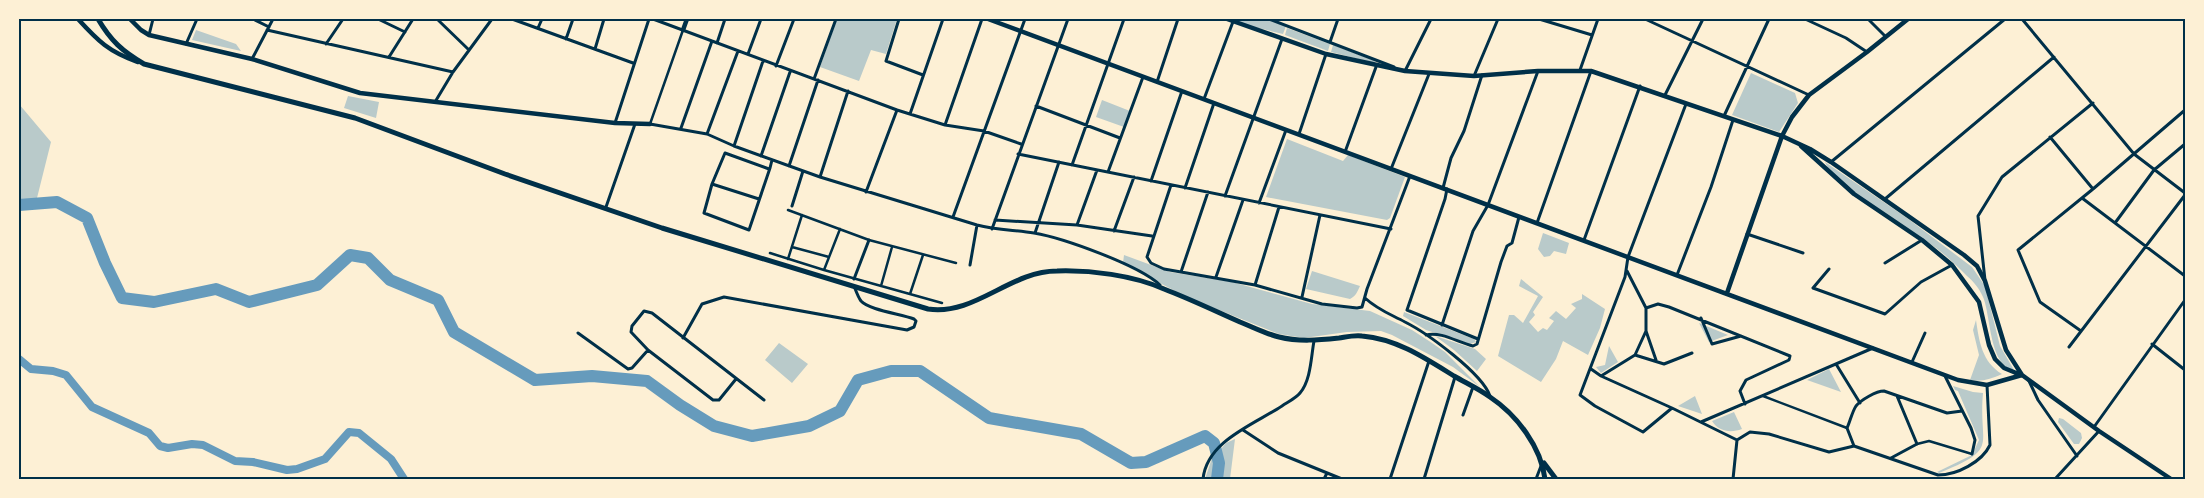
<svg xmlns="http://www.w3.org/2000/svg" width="2204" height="498" font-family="'Work Sans',sans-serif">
<rect width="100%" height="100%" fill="#fdf0d5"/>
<!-- green -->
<path fill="#b9caca" d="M837 19H897L886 54 871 50 859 81 820 67Z
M1239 19H1266L1286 26 1283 34 1237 23Z
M1287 28 1330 44 1328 51 1285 35Z
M196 30 236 44 241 51 192 40Z
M1333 45 1375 61 1374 63 1331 52Z
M1751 73 1795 93 1798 103 1779 132 1732 115Z
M348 96 379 102 376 118 344 108Z
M1102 100 1130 111 1124 127 1096 117Z
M19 104 51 142 36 202H19Z
M1287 139 1343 161 1348 155 1405 177 1390 218 1387 220 1266 197Z
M1825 162 1907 218 1972 267 1985 286 2000 346 2014 370C1989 366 1991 315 1983 297 1979 288 1974 282 1967 276 1957 266 1947 256 1936 248 1912 230 1833 185 1825 162Z
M1543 233 1569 243 1566 254 1554 251 1550 256 1544 257 1538 249Z
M1124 255 1170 272 1232 282 1312 304 1370 311 1412 330 1429 341 1445 352 1480 387 1453 367 1392 335 1381 331 1347 332 1304 338 1279 334 1184 296 1123 263Z
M1312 271 1360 286C1357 292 1356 296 1350 299L1306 289Z
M1521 279 1543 297 1533 312 1535 315 1529 322 1538 332 1543 328 1547 330 1554 321 1549 318 1556 311 1566 319 1576 308 1571 304 1582 299V294L1605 309 1600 328 1588 355 1563 341 1556 359 1541 382 1498 356 1509 315H1514L1523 323 1538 296 1519 286Z
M1404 312 1474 339 1476 342 1470 344 1426 330 1403 316Z
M1976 320C1979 341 1982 362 2002 374 1991 379 1982 382 1970 380L1979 355 1973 330Z
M1699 323 1728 335 1709 342Z
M1435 336 1475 349 1486 359 1477 371 1454 350Z
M779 343 808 364 792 383 765 360Z
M1609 346 1618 362 1601 373 1596 367 1605 365Z
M1829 369 1841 392 1807 380Z
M1953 386 1973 392 1983 393C1978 447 2001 448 1939 473L1937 472 1972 455 1979 440 1958 391 1955 390Z
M1695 396 1702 414 1678 406Z
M1734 412 1742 429C1731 433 1719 432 1712 421Z
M2059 418 2063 419 2081 433 2082 438 2079 444H2074L2058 422Z
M1235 439 1230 479H1219L1220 450 1226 443Z
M1212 458 1216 461 1215 479H1205Z"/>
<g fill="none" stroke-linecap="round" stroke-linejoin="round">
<!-- canal -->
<path stroke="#669bbc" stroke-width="8" d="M19 359 31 369 53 371 66 375 92 407 149 433 160 446 168 448 192 444 203 445 235 461 253 462 287 470 297 469 325 459 349 432 359 433 391 459 404 479"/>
<!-- river -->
<path stroke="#669bbc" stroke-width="12" d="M19 205 57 202 87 218 105 263 122 298 154 302 216 289 249 302 317 285 350 255 368 258 390 280 438 300 454 332 535 380 592 376 647 381 680 405 714 426 752 436 809 426 840 411 858 380 891 371H920L989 418 1081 434 1131 463 1146 462 1205 436 1214 443 1219 463 1217 479"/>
<!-- pedestrian -->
<path stroke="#003049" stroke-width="2.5" d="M650 124 683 30
M788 210 869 240 956 263
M792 247 829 257
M770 253 824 270 942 303
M788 259 802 215
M824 270 840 229
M881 286 892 247
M910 294 923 255
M1763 396 1847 428
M1917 444 1929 441 1972 454"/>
<!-- minor -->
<path stroke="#003049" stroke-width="3" d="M253 19 269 27
M378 19 405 32
M437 19 469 50
M512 19 633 63
M653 19 897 110 945 125 984 131 1021 144
M899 19 886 61 923 75
M1269 19 1394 67
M1539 19 1592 35
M1645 19 1809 95
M1805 19 1846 38 1867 52
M1868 19 1885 36
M2022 19 2134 154 2185 193
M538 28 542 19
M267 30 453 72
M149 35 153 19
M566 39 573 19
M1330 42 1338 19
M717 43 725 19
M186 44 197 19
M326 44 343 19
M595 49 604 19
M748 54 761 19
M389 57 413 19
M252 59 273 19
M776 66 794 19
M1580 70 1598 19
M1405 71 1431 19
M1474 76 1498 19
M814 79 836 19
M1157 82 1178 19
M1665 95 1703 19
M1204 99 1234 19
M435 102 453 72 492 19
M1036 106 1120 138
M910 114 943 19
M1724 116 1769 19
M615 123 649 19
M650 124 707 134 734 146 820 177 977 225C996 230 1015 230 1034 233 1063 238 1139 265 1160 285
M945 125 982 19
M681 128 712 41
M707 134 738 51
M1299 134 1326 54
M2050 137 2093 189
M734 146 763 61
M1345 152 1376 67
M1018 154 1391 229
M761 156 790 72
M1831 162 2005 19
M1072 165 1124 19
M789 166 818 80
M769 169 725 153 712 184 704 213 749 230 770 168 772 160
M1391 169 1429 74
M1108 172 1143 77
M820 177 848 91
M1151 181 1182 91
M712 184 759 199
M1171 185 1147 257 1151 263 1164 269 1255 285 1322 304 1357 308 1362 307 1367 289 1410 176
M1185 188 1214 103
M1443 188 1451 158 1464 131 1482 75
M1447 189 1445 199 1407 310 1478 339
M866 192 897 110
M1225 196 1282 39
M2082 198 2185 276
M1885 199 2054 57
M1259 203 1286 130
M792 206 803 171
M606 207 635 124
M953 217 1025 19
M995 220 1077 225 1152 236
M1537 223 1591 71
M2115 223 2154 170 2185 144
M1077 225 1097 170
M992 229 1068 19
M1114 231 1134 177
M1035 233 1059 162
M1747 234 1803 253
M1584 240 1640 86
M1885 263 1922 240
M970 265 977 225
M1829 269 1813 288 1885 314 1921 282 1952 265
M1627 271 1646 308V331L1635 355 1664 364 1692 353
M1181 272 1208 192
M1677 275 1711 187 1733 120
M1216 277 1243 200
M854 279 869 240
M1985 280 1978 216 2002 177 2093 103
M1255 285 1279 207
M1302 297 1320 215
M1365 298C1378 310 1390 314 1405 322 1427 333 1482 373 1490 396
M1646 308 1658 304 1669 307 1790 356 1789 360 1746 380 1740 391 1745 404
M1701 318 1712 344 1741 336
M1442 325 1473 231 1488 205 1538 71
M1646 331 1656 360
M2081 331 2040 302 2018 250 2093 189 2185 110
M578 333 628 369 632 368 648 350
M1426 335C1441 331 1459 343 1473 346L1477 344 1501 262 1507 246 1512 243 1519 217
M683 338 702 304 724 297 907 330 914 327 916 321 914 319C901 314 869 310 861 301 858 297 856 291 854 286
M2152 344 2185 370
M2069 347 2185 195
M1912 362 1925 333
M1836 364 1860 403
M1591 369 1601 376 1672 408 1737 440
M1601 376 1635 355
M1945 376 1971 428 1975 440 1972 454
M736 379 719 400H713L648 350 631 332 632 326 644 311 652 313 764 400
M2029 381 2038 400 2077 456
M1672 408 1643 432 1595 406 1580 395 1625 277 1628 257 1686 104
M1463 415 1473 387
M1701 422 1873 348
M2094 427 2185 300
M1243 430 1278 453 1342 479
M1737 440 1750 432 1769 434 1829 452 1854 446 1938 475C1957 475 1982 462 1990 445L1987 385
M1854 446 1847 428C1850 422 1852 412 1856 406 1861 400 1876 391 1884 391L1947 413 1962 411
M1891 458 1917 444 1897 396
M1203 479C1207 441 1253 425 1282 406 1288 402 1296 398 1300 393 1311 380 1311 357 1314 341
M1324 479 1327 473
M1390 479 1429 361
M1424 479 1455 377
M1536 479 1541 466
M1733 479 1737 440
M2055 479 2099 431"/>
<!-- tertiary -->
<path stroke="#003049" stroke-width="4.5" d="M78 19C98 41 109 52 138 62
M130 19 141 30 149 35 252 59 360 93 615 123 650 124
M988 19 1958 380 1987 385 2022 375
M1227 19 1326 54 1405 71 1474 76 1538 71H1591L1782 136 1810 149 1831 162 1964 255 1977 266 1985 281 2006 350 2022 375 2099 431 2171 479
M683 30 687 19
M1801 146 1854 194 1922 240 1952 265 1979 302 1989 345 1995 359 2004 368 2021 375
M1727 293 1782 136 1792 117 1809 95 1867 52 1908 19"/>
<!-- secondary -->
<path stroke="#003049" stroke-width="5" d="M98 19C111 41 122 51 144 64L355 118 505 174 662 228 928 309C975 316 1010 271 1057 271 1091 270 1132 275 1164 289 1190 299 1215 311 1240 322 1253 327 1266 334 1279 337 1299 342 1319 340 1339 338 1346 337 1354 335 1362 336 1397 339 1425 358 1454 376 1466 383 1479 389 1490 397 1517 415 1541 447 1545 479
M1544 463 1556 479"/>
</g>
<!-- border -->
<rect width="2204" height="498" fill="none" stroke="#fdf0d5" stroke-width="40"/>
<rect x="20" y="20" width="2164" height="458" fill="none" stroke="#003049" stroke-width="2"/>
</svg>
